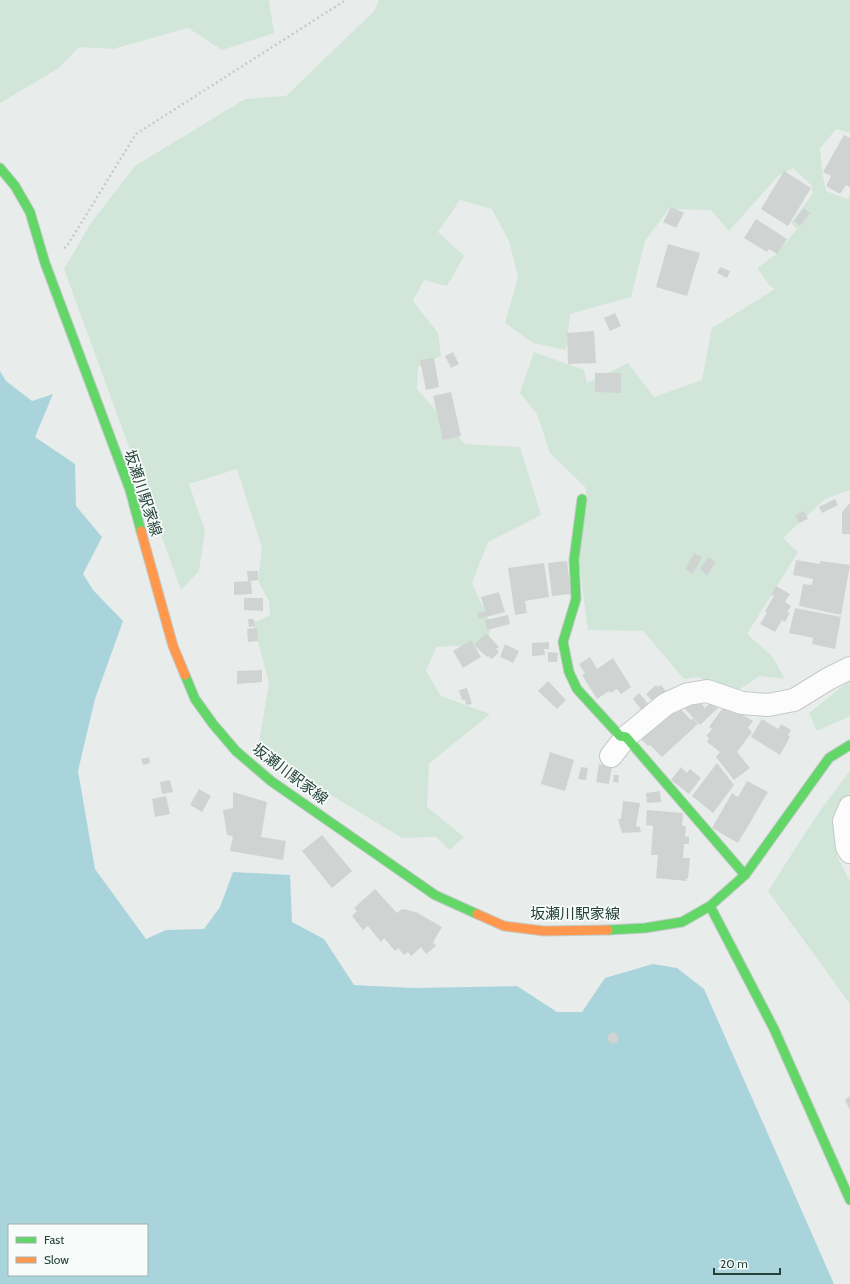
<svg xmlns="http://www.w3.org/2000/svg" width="850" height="1284" font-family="Cabin,'Noto Sans JP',sans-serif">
<rect width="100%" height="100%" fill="#e8edeb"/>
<!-- green -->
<path fill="#d1e6d8" d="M0 0H269L274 33 222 50 188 28 113 49 79 47 59 68 0 103Z
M379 0H850V133L836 129 820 149 823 176 826 191 847 199 850 196V490L825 499 783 538 798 552 747 634 772 656 785 679 760 676 732 694 698 677 684 679 643 631 588 630 579 562 586 504V488L550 453 537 414 520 393 534 352 584 370 587 383 628 363 654 397 702 380 712 328 775 289 770 286 757 268 775 255 797 229 791 223 813 193 811 185 793 168 778 176 729 231 711 210 669 209 645 241 631 297 570 314 566 350 533 343 505 323 518 277 509 241 492 209 460 200 438 232 464 256 447 286 424 280 413 301 438 333 441 356 418 367 417 389 465 444 520 447 541 515 488 542 472 583 491 624 487 644 436 647 426 671 441 696 490 714 429 764 427 807 464 837 450 850 436 837 402 838 311 783 259 742 269 683 253 623 270 615 269 601 258 581 262 548 237 469 189 484 205 531 199 571 181 590 64 269 91 223 135 166 245 99 286 96 374 11Z
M850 680V716L817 731 809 713Z
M850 771V797L833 819 837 856 850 881V1004L768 891C794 851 819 809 850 771Z"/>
<!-- water -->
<path fill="#a9d4db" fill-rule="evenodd" d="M0 371 6 381 32 401 53 394 35 437 75 464 76 506 102 537 83 574 93 590 123 621 95 699 78 771 95 869 146 939 166 930 204 929 220 907 233 872 290 875 292 922 324 939 354 985 414 988 517 986 557 1012H582L605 978 653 964 677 968 704 989 834 1284H0ZM9 1225H147V1275H9Z"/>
<!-- building -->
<path fill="#cfd4d2" d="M844 135 850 138V187L846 185 840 194 826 186 831 176 823 172Z
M784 171 811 188 788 226 761 209Z
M671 207 684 213 676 228 663 222Z
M804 208 810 213 800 226 794 221Z
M756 219 787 239 777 254 769 249 767 252 744 238Z
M668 244 700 253 687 296 656 287Z
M720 267 730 271 727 278 717 273Z
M615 313 621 326 610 331 604 318Z
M594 331 596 363 568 364 567 333Z
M453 352 459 364 451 368 445 356Z
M434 358 439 387 426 390 420 360Z
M595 373H621V393L595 392Z
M451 392 461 436 443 440 433 396Z
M835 499 838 505 822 513 819 507Z
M850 503V534H842V512Z
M804 511 808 519 799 523 795 515Z
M694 553 702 557 693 574 685 569Z
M708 557 716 562 707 575 700 569Z
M796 560 820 564V561L850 565 841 615 799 606 803 584 812 585 813 579 793 575Z
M567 561 571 594 552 596 548 563Z
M544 563 549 597 525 601 527 613 515 615 508 568Z
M247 571H258V580L248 581Z
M251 581 252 594 234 595V582Z
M776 586 790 594 785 602 791 606 787 612 790 613 785 622 782 620 775 632 760 624 767 613 765 611 774 596 771 595Z
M499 592 505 612 479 619 477 613 485 611 481 597Z
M244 598H263V611L244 610Z
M795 608 841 617 835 649 812 644 813 638 789 633Z
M508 615 510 624 487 630 485 620Z
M248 619H254L255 626 249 627Z
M257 628 258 641 248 642 247 629Z
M486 633 499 647 496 649 499 652 492 659 488 656 487 657 474 645Z
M471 640 481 657 463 668 453 651Z
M549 642V649H544L545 655 532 656V643Z
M505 644 519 651 513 663 500 657Z
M548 652 558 653 557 662H548Z
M590 657 597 669 613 658 631 687 621 694 617 689 611 693 609 691 597 699 582 675 585 674 579 664Z
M262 670V682L237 684V671Z
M548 681 566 700 557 709 538 691Z
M656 685 658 687 661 685 668 694 655 704 646 694Z
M467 688 472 704 466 705 465 700H462L459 690Z
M639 693 650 706 643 712 633 699Z
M696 697 705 708 712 701 718 708 700 725 684 708Z
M675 703 691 720 693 718 698 724 662 757 650 745 648 746 639 737Z
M724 706 733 712 734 710 753 721 748 728 752 732 737 752 750 768 734 780 716 757 720 752 707 742 709 738 706 736 712 729 709 727Z
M762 719 778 729 781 724 791 730 788 735 790 737 780 755 751 737Z
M550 752 574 760 565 791 541 784Z
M149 757 150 763 143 765 141 759Z
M717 763 734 785 713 813 692 796Z
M599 764 612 766 609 784 596 782Z
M581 767 588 768 586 780 578 779Z
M681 767 687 773 690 769 701 778 689 794 671 780Z
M614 775H619L618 783 613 782Z
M170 780 173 792 162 794 160 782Z
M747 781 768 792 738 843 712 828 732 793 738 797Z
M199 789 211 796 202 812 190 805Z
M660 791 661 802 647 803 646 793Z
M233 792 267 802 261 837 286 841 283 860 230 851 233 836 227 835 223 810 233 808Z
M166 796 170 814 155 817 152 799Z
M623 801 640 803 636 826 640 827 641 832 622 833 618 819H621Z
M647 810 683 813 682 826H686L685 836 689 837V844H684L683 858H690L688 879 686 878V881L656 878 658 855H651L653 826 646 825Z
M322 835 352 871 332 888 302 851Z
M375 889 397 913 402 909 416 912 442 927 433 942 436 946 426 954 421 947 411 956 408 952 404 955 398 948 395 951 384 938 381 942 368 926 363 930 352 916 357 911 354 908Z
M607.5 1038a5.5 5.5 0 1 1 11 0a5.5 5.5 0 1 1-11 0Z
M850 1096V1110L845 1100Z"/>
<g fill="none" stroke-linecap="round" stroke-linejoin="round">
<defs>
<path id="street" d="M611 756 626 737 666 704 688 694 707 691 742 703 768 705 794 700 828 679 850 668
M850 807 844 821 847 847 850 852"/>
<path id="fast" d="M0 168 15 186 30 212 45 263 130 490 141 531
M582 499 574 560 576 599 563 642 569 672 577 689 620 736 626 737 745 875
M185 675 195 699 213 724 236 751 271 781 435 895 477 914
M710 906 774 1029 850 1200
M608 930 645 928 682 922 710 906 745 875 829 758 850 745"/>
<path id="slow" d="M141 531 173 646 185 675
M477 914 504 926 544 931 608 930"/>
</defs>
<!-- street casing -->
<use href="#street" stroke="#c5cac8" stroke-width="24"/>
<!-- fast casing -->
<use href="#fast" stroke="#c3cbc8" stroke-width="11"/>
<!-- slow casing -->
<use href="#slow" stroke="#c3cbc8" stroke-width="11"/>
<!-- path -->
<path stroke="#c3ccca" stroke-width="2.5" stroke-dasharray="2 3" stroke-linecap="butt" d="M64 248 67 246 136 134 346 0"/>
<!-- street -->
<use href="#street" stroke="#fcfcfc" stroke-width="22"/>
<!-- fast -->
<use href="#fast" stroke="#63d668" stroke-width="9"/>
<!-- slow -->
<use href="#slow" stroke="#ff974d" stroke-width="9"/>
</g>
<g text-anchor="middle" stroke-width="3.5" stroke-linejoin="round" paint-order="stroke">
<!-- street labels -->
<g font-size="15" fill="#24423a" stroke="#f7fbf9">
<text transform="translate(143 493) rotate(72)" y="5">坂瀬川駅家線</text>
<text transform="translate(290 774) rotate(37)" y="5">坂瀬川駅家線</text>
<text x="575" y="919">坂瀬川駅家線</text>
</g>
</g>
<!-- legend -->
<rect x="8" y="1224" width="140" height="52" fill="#f7fbf9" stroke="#a3b1ad"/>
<rect x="16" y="1237" width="20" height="6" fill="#63d668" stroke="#a3b1ad"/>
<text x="44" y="1244" font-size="12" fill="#24423a">Fast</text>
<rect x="16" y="1257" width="20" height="6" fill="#ff974d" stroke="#a3b1ad"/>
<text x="44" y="1264" font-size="12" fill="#24423a">Slow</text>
<!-- scale -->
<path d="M714 1268v6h66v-6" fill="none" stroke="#24423a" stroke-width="2"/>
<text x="720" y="1268" font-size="12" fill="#24423a" stroke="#f7fbf9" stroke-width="3" paint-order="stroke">20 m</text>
</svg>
